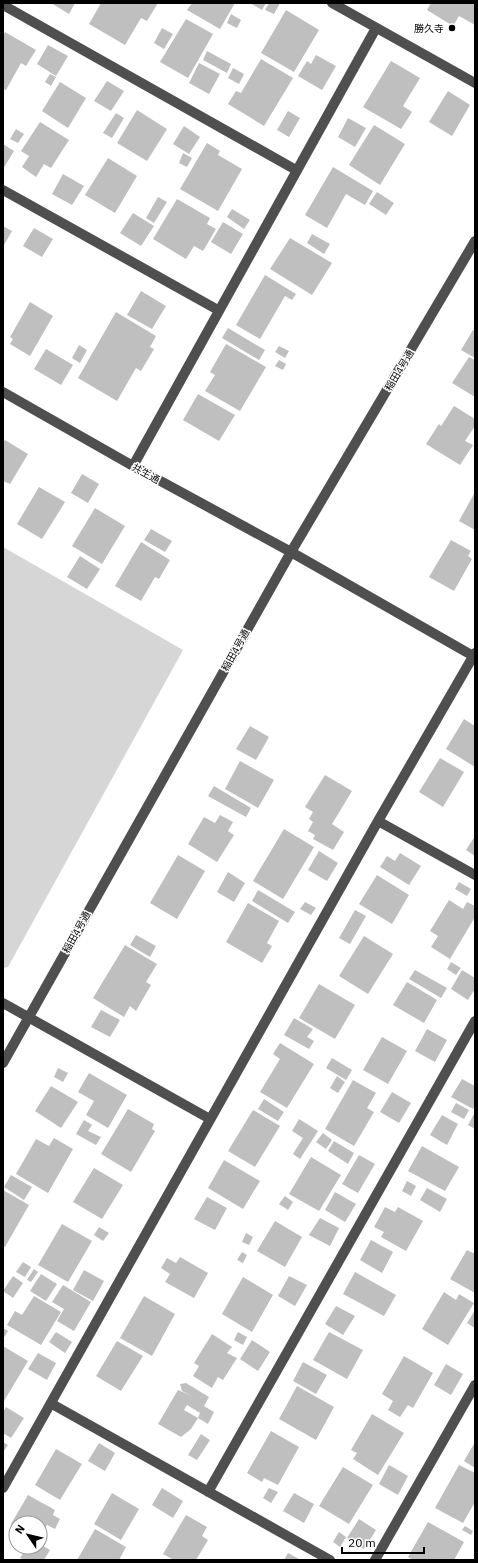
<svg xmlns="http://www.w3.org/2000/svg" width="478" height="1563" font-family="'IBM Plex Sans','Noto Sans JP',sans-serif">
<rect width="100%" height="100%" fill="#fff"/>
<!-- green -->
<path fill="#d6d6d6" d="M3 547 183 650 8 967 3 968Z"/>
<!-- building -->
<path fill="#bfbfbf" d="M51 3H75L69 14Z
M101 3H158L147 21 141 18 125 45 89 24Z
M192 3H235L220 29 187 10Z
M250 3H266L262 10Z
M269 3H280L274 14 265 10Z
M431 3H475V25L459 16 453 26 427 10Z
M286 10 319 30 294 72 261 53Z
M231 14 241 20 237 28 227 23Z
M186 19 213 34 188 78 160 62Z
M162 28 173 34 164 49 154 43Z
M5 32 36 50 26 66 21 63 6 90 3 89V36Z
M48 45 68 56 56 76 37 64Z
M207 51 231 64 227 73 203 60Z
M316 55 336 66 322 90 298 76 307 61 311 64Z
M261 59 293 78 264 126 228 104 236 91 241 93Z
M391 61 420 78 403 106 412 112 401 129 363 107Z
M199 63 220 74 209 94 189 83Z
M233 68 244 74 239 84 228 78Z
M50 74 56 77 51 86 45 82Z
M107 81 124 91 111 111 94 101Z
M60 82 86 98 68 128 42 111Z
M448 91 470 105 452 136 429 122Z
M137 110 167 129 147 161 117 143Z
M288 111 300 118 289 137 277 130Z
M116 113 124 118 112 138 103 133Z
M348 118 366 128 355 147 338 137Z
M40 122 69 140 51 168 44 164 36 177 22 167 29 156 21 151Z
M374 125 405 144 380 185 349 165Z
M184 126 200 137 189 154 173 144Z
M16 129 24 134 18 143 10 139Z
M207 143 220 151 218 155 242 169 218 211 180 189Z
M3 144 14 151 3 169Z
M183 153 192 158 187 167 179 163Z
M108 158 137 176 115 213 85 195Z
M333 167 373 191 365 205 346 194 327 228 305 215Z
M63 174 84 186 72 205 52 194Z
M377 192 394 203 386 215 369 204Z
M158 197 167 202 154 223 146 218Z
M177 199 210 218 207 224 216 229 203 251 194 246 186 259 153 239Z
M232 209 250 220 244 229 227 217Z
M133 213 154 226 141 246 120 233Z
M223 222 243 234 231 254 211 242Z
M3 226 12 231 3 247Z
M34 228 53 239 42 257 23 246Z
M312 234 330 244 324 254 307 243Z
M290 238 332 263 312 295 270 269Z
M265 275 296 294 292 300 285 296 260 339 236 325Z
M141 291 166 306 152 329 127 315Z
M30 302 53 316 30 356 10 344 13 339 10 337Z
M116 312 156 336 150 347 154 349 141 371 136 368 117 401 78 378Z
M228 328 265 350 259 360 222 338Z
M473 330 475 331V358L461 350Z
M226 344 266 367 240 411 205 391 215 375 210 372Z
M79 345 87 350 80 363 72 358Z
M279 346 289 351 285 358 275 352Z
M46 349 73 365 61 385 34 369Z
M469 357 475 360V397L452 383Z
M279 360 286 364 283 370 275 366Z
M198 394 235 415 219 441 183 420Z
M454 406 475 419V426L465 441 473 445 460 465 426 444 439 424 441 426Z
M5 440 28 454 10 484 3 481V443Z
M82 474 99 484 88 503 71 493Z
M39 487 65 502 42 539 17 524Z
M475 492V530L459 521Z
M95 508 125 526 102 564 72 546Z
M151 529 172 541 165 552 144 540Z
M451 540 471 551 468 556 472 559 454 591 429 577Z
M141 542 170 560 159 579 155 577 141 601 115 586Z
M80 556 100 569 87 589 67 577Z
M464 719 475 726V767L446 749Z
M250 726 269 737 256 760 236 749Z
M440 758 464 772 443 807 419 792Z
M240 761 274 780 258 808 225 789Z
M325 775 352 791 332 824 344 832 333 850 313 839 315 835 308 831 313 822 309 819 313 812 305 807Z
M214 786 251 808 246 817 208 796Z
M220 815 233 822 228 831 234 835 217 862 188 844 204 817 215 823Z
M284 829 314 847 283 899 253 881Z
M475 836V856L466 850Z
M319 851 338 863 327 881 308 870Z
M400 853 421 866 409 885 380 867 387 856 395 861Z
M178 855 205 871 177 919 150 903Z
M228 872 245 883 234 902 217 892Z
M377 875 409 895 392 924 359 904Z
M459 882 471 889 467 896 455 889Z
M258 890 295 912 288 923 252 901Z
M449 900 463 909 467 902 475 906V917L450 959 431 947 438 936 430 931Z
M305 902 316 908 311 915 300 909Z
M248 903 279 921 267 943 272 946 262 963 226 942Z
M355 910 366 916 350 944 339 938Z
M136 935 156 946 150 957 130 945Z
M364 936 393 954 368 994 339 976Z
M125 945 157 964 146 982 151 985 136 1011 130 1006 124 1017 93 998Z
M451 962 461 968 456 975 447 969Z
M415 970 447 988 441 998 409 979Z
M462 970 475 978V989L468 1000 451 989Z
M407 982 437 1000 424 1023 393 1005Z
M319 984 355 1005 335 1039 299 1018Z
M101 1010 120 1020 110 1037 91 1027Z
M294 1018 313 1029 307 1037 314 1041 309 1049 284 1035Z
M427 1029 447 1040 435 1062 415 1051Z
M382 1037 407 1051 388 1084 363 1070Z
M280 1043 314 1064 287 1108 260 1092 280 1059 273 1054Z
M332 1058 352 1070 346 1080 326 1068Z
M58 1068 68 1073 63 1082 54 1077Z
M89 1073 127 1095 108 1128 86 1115 94 1101 78 1092Z
M337 1076 345 1082 338 1093 330 1088Z
M462 1079 475 1086V1105L473 1109 451 1097Z
M353 1080 376 1093 367 1108 374 1112 354 1146 325 1129Z
M51 1086 78 1102 61 1128 35 1111Z
M392 1092 411 1103 399 1123 380 1112Z
M264 1099 284 1112 278 1121 258 1109Z
M456 1103 469 1110 464 1119 451 1112Z
M128 1109 154 1124 152 1129 155 1131 131 1172 101 1154Z
M253 1110 280 1126 255 1167 228 1151Z
M475 1112V1129L468 1125Z
M442 1115 458 1124 447 1145 430 1135Z
M299 1119 318 1131 300 1159 293 1154 303 1138 292 1131Z
M84 1120 92 1125 88 1131 101 1137 96 1145 76 1134Z
M323 1133 332 1140 326 1149 316 1142Z
M54 1138 73 1149 48 1193 16 1174 36 1139 49 1146Z
M334 1141 354 1153 348 1164 328 1151Z
M422 1146 459 1167 445 1191 408 1171Z
M359 1155 375 1164 358 1193 342 1184Z
M311 1157 341 1175 319 1211 289 1194Z
M224 1160 260 1181 243 1209 208 1188Z
M94 1168 123 1185 102 1219 73 1202Z
M11 1175 32 1187 24 1200 4 1187Z
M407 1181 416 1186 411 1196 402 1191Z
M427 1188 447 1199 440 1212 420 1200Z
M3 1190 29 1205 5 1247 3 1246Z
M335 1192 356 1204 345 1222 325 1210Z
M285 1196 293 1202 288 1210 279 1204Z
M207 1197 227 1208 215 1230 194 1219Z
M385 1207 395 1212 398 1207 423 1221 406 1251 381 1237 384 1232 374 1227Z
M320 1218 339 1228 330 1246 309 1235Z
M275 1221 302 1237 285 1267 257 1251Z
M62 1224 92 1241 68 1282 38 1265Z
M99 1227 109 1233 103 1241 94 1235Z
M246 1233 253 1237 249 1245 242 1242Z
M371 1240 393 1252 382 1273 360 1260Z
M467 1250 475 1254V1293L450 1279Z
M242 1252 247 1255 243 1263 237 1260Z
M180 1257 208 1273 194 1298 165 1282 170 1274 161 1268 167 1258 176 1263Z
M23 1262 31 1267 25 1277 16 1272Z
M34 1269 38 1272 31 1282 27 1280Z
M84 1270 104 1281 93 1301 73 1290Z
M355 1272 396 1295 384 1316 343 1294Z
M41 1274 57 1284 46 1301 30 1291Z
M13 1276 23 1283 13 1298 3 1291Z
M289 1276 307 1285 295 1306 278 1296Z
M243 1277 273 1295 252 1332 222 1314Z
M63 1285 91 1302 74 1331 57 1321 64 1309 52 1302Z
M444 1292 456 1300 459 1294 474 1303 448 1345 422 1329Z
M34 1296 61 1312 41 1345 7 1325 15 1311 22 1315Z
M144 1296 175 1314 152 1356 120 1338Z
M336 1306 355 1316 343 1335 325 1324Z
M475 1310V1328L467 1323Z
M3 1328 8 1331 3 1339Z
M56 1332 72 1342 65 1353 49 1342Z
M238 1332 247 1337 243 1345 234 1340Z
M329 1332 363 1350 347 1379 313 1360Z
M212 1334 232 1347 227 1353 237 1358 223 1380 218 1377 212 1388 193 1376 199 1366 194 1363Z
M252 1340 270 1352 258 1371 240 1359Z
M117 1341 143 1356 121 1391 96 1376Z
M3 1346 28 1361 4 1401 3 1400Z
M38 1353 56 1363 47 1380 28 1369Z
M404 1356 433 1373 413 1408 408 1405 400 1417 388 1410 393 1401 382 1394Z
M303 1362 327 1375 316 1394 293 1381Z
M446 1364 463 1374 451 1395 434 1385Z
M186 1383 209 1397 204 1406 214 1412 208 1424 198 1418 200 1413 187 1405 184 1410 198 1418 191 1429 181 1437 158 1424 178 1390 192 1396 182 1391 180 1384Z
M297 1386 334 1407 316 1440 279 1419Z
M6 1407 24 1418 11 1438 3 1433V1412Z
M372 1414 404 1433 378 1475 353 1459 357 1453 351 1450Z
M271 1431 299 1447 278 1485 264 1478 262 1482 247 1473Z
M201 1434 210 1440 197 1460 188 1455Z
M3 1442 8 1445 3 1452Z
M475 1442V1468L464 1461Z
M99 1443 115 1453 105 1471 88 1461Z
M56 1449 82 1464 60 1500 35 1485Z
M389 1465 408 1476 398 1495 379 1484Z
M459 1465 475 1473V1502L463 1523 435 1508Z
M343 1467 373 1485 349 1524 319 1506Z
M162 1488 183 1501 173 1518 152 1505Z
M269 1488 278 1492 271 1503 263 1498Z
M112 1493 139 1509 121 1540 94 1524Z
M294 1493 314 1504 304 1523 283 1511Z
M28 1495 55 1510 53 1515 60 1519 55 1529 47 1525 40 1536V1523H16V1527L11 1524Z
M186 1515 207 1527 202 1536 208 1540 196 1560H174L163 1554Z
M359 1519 376 1530 364 1549 347 1538Z
M428 1522 464 1542 454 1560H413L408 1557Z
M465 1526 473 1531 471 1535 462 1530Z
M95 1529 126 1547 119 1560H77Z
M339 1532 346 1537 340 1547 333 1542Z
M40 1544 50 1550 44 1560H24L20 1558 27 1547H40Z
M288 1553 301 1560H284Z"/>
<g fill="none" stroke-linecap="round" stroke-linejoin="round">
<!-- minor -->
<path stroke="#4f4f4f" stroke-width="10" d="M332 3 475 83
M3 5 296 170
M3 190 218 310
M3 392 133 466 291 552 475 657
M133 466 376 28
M378 821 475 875
M3 1003 210 1119
M3 1063 291 552 475 241
M52 1404 330 1560
M3 1488 378 821 475 653
M208 1492 475 1021
M375 1560 475 1385"/>
</g>
<!-- markers -->
<circle fill="#000" stroke="#fff" stroke-width="1.5" cx="452" cy="28" r="4"/>
<g text-anchor="middle" stroke-width="3" stroke-linejoin="round" paint-order="stroke">
<!-- poi labels -->
<g font-size="10" fill="#000" stroke="#fff" text-anchor="end">
<text x="444" y="32">勝久寺</text>
</g>
<!-- street labels -->
<g font-size="10" fill="#000" stroke="#fff">
<text transform="translate(399 370) rotate(-59)" y="4">稲田4号通</text>
<text transform="translate(146 473) rotate(29)" y="4">共生通</text>
<text transform="translate(235 650) rotate(-61)" y="4">稲田4号通</text>
<text transform="translate(76 932) rotate(-61)" y="4">稲田4号通</text>
</g>
</g>
<!-- border -->
<rect width="478" height="1563" fill="none" stroke="#000000" stroke-width="8"/>
<!-- north arrow -->
<g transform="translate(28 1535) rotate(305)"><circle r="19" fill="#ffffff" stroke="#999999"/>
<path d="M0-3L7 15L0 10L-7 15Z" fill="#000000"/>
<text y="-6" font-size="11" font-weight="bold" text-anchor="middle" fill="#000000">N</text>
</g>
<!-- scale -->
<path d="M342 1547v6h82v-6" fill="none" stroke="#000000" stroke-width="2"/>
<text x="348" y="1547" font-size="12" fill="#000000" stroke="#ffffff" stroke-width="3" paint-order="stroke">20 m</text>
</svg>
